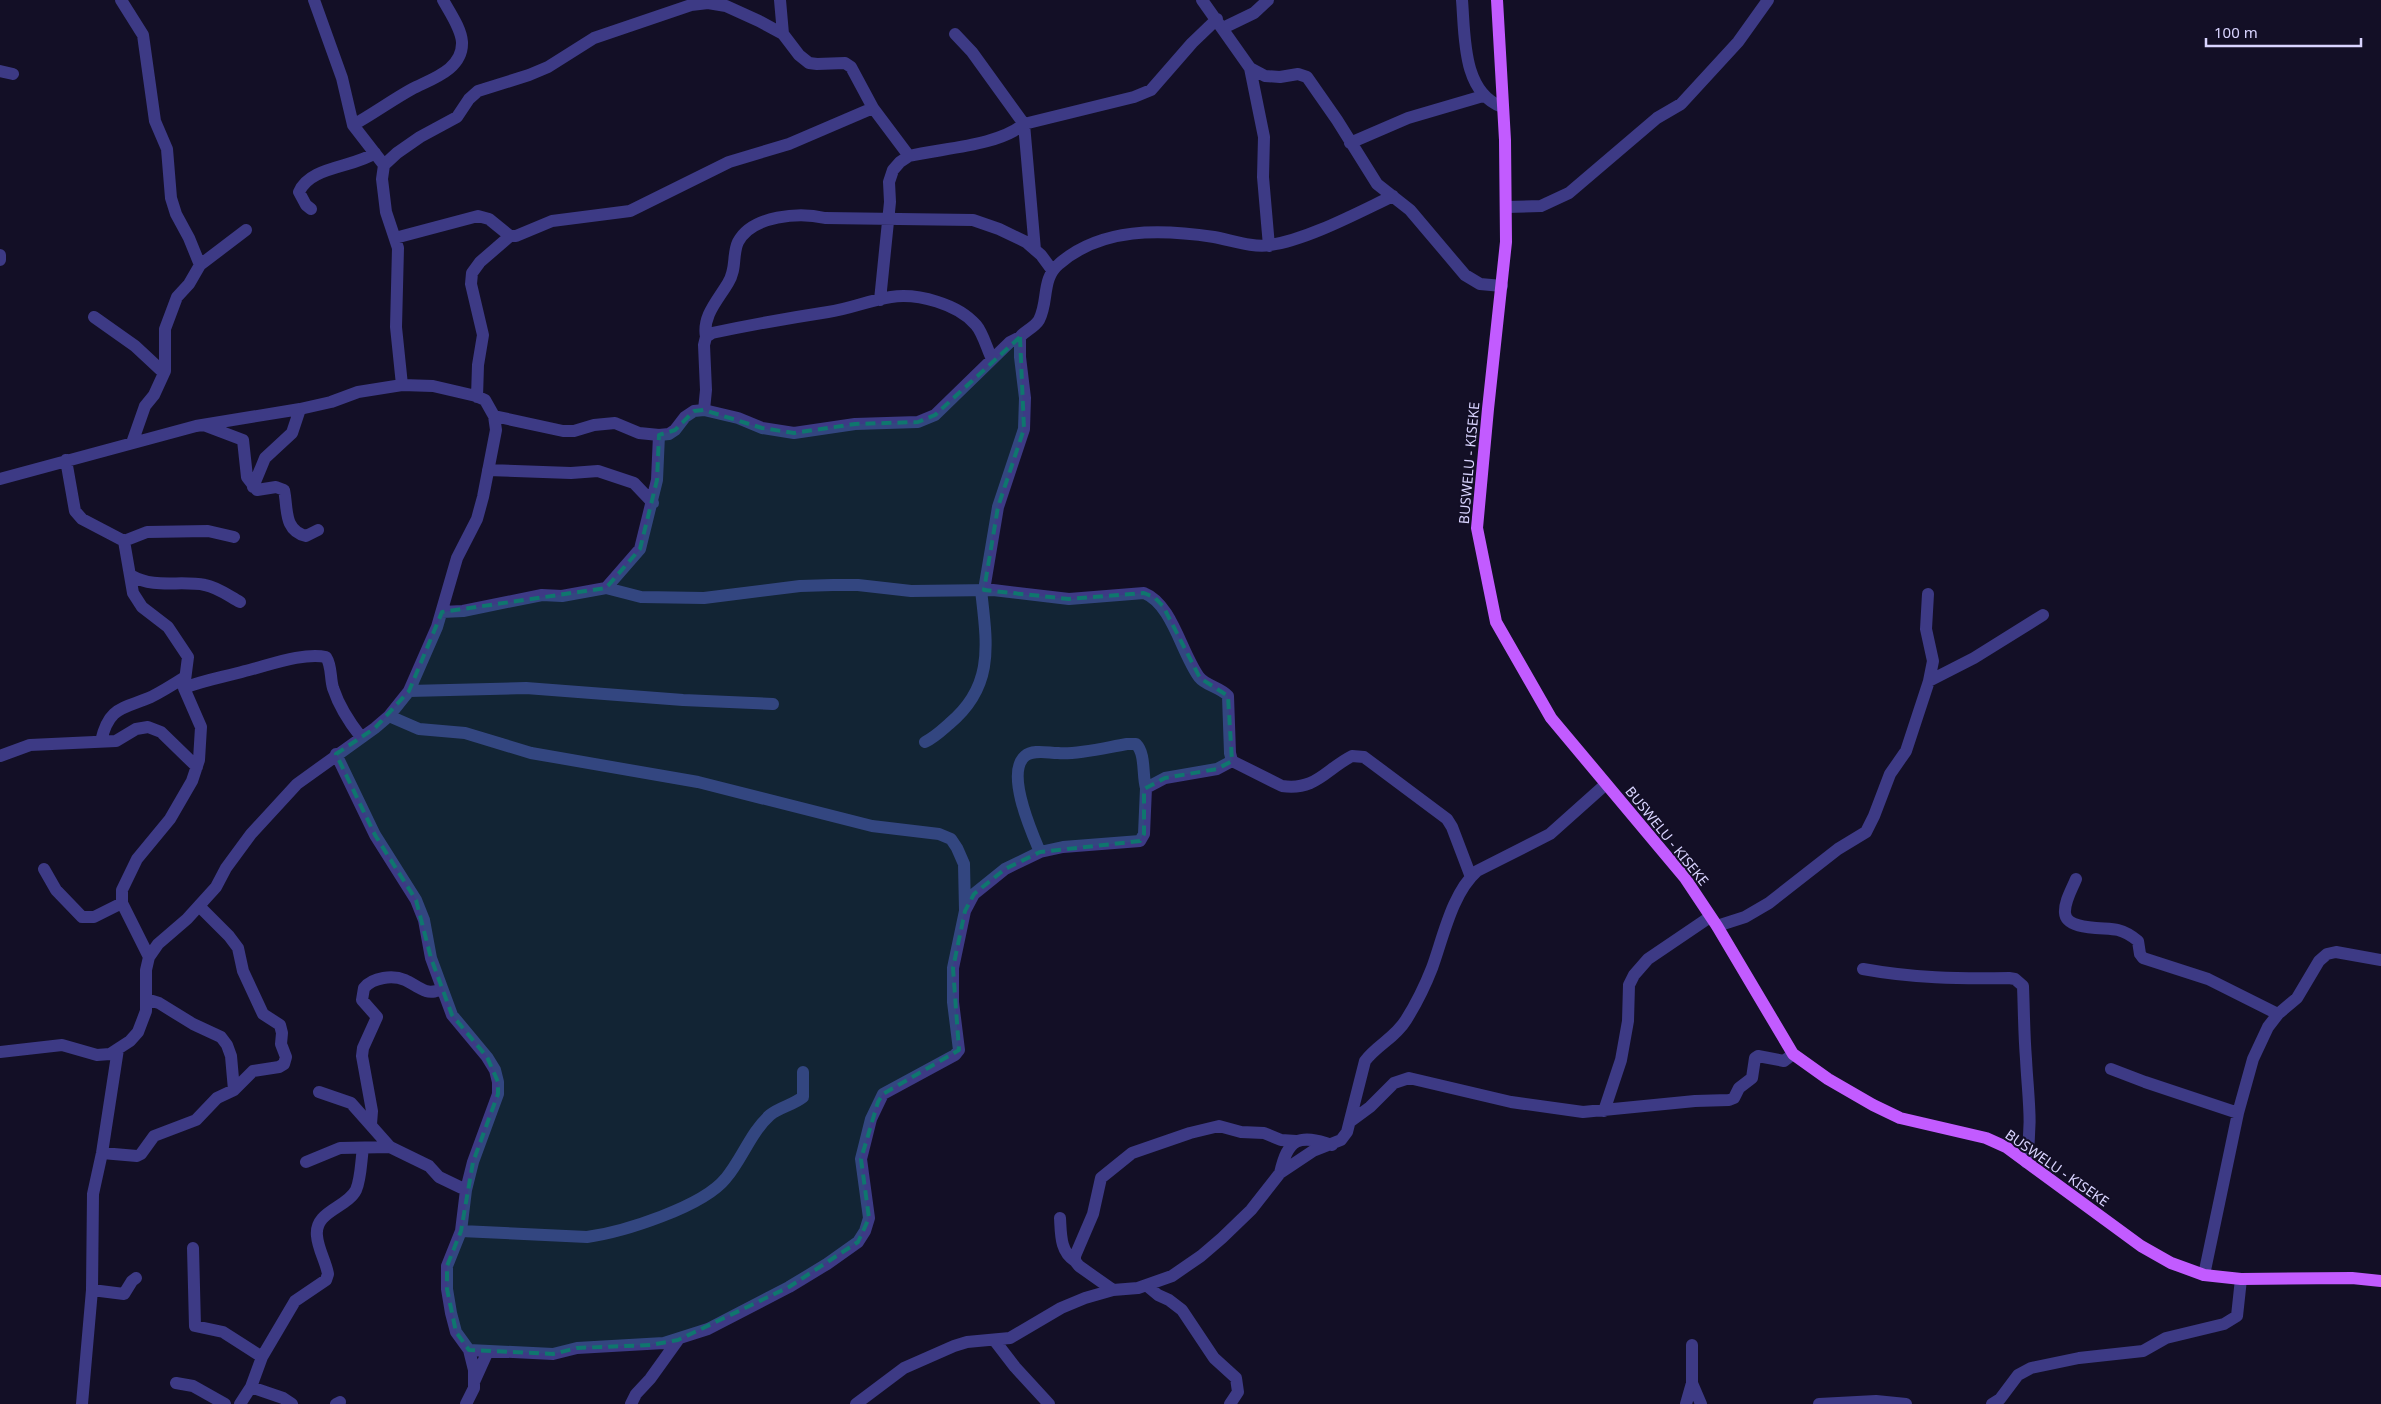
<svg xmlns="http://www.w3.org/2000/svg" width="2381" height="1404" font-family="'Noto Sans',sans-serif">
<rect width="100%" height="100%" fill="#130f26"/>
<g fill="none" stroke-linecap="round" stroke-linejoin="round">
<!-- minor -->
<path stroke="#3d3a85" stroke-width="12" d="M121 0 143 35 155 121 167 149 171 198 176 214 189 238 200 265
M314 0 342 78 353 125 384 165
M780 0 783 34
M1202 0 1250 68 1265 76 1280 77 1298 74 1307 77 1337 120 1377 184 1410 210 1465 275 1480 284 1502 286
M1462 0C1465 36 1462 92 1502 107
M1223 28 1254 13 1268 0
M955 34 972 52 1024 124 1035 250
M1250 68 1264 137 1263 177 1269 246
M0 71 13 74
M353 125C373 114 392 100 412 89 431 79 463 70 462 42 461 28 450 13 443 0
M1350 143 1408 118 1483 96
M1506 207 1541 206 1569 193 1657 118 1681 104 1738 42 1768 0
M311 209 306 205 299 192C310 166 353 168 375 153
M395 238 478 216 489 219 510 236H516L552 221 630 211 729 162 789 144 873 108
M0 255V260
M880 300 890 202 889 182 893 170 900 162 909 156C943 148 998 146 1024 124L1134 97 1151 90 1192 43 1217 19
M94 317 135 346 164 373
M706 337C702 316 718 300 728 283 737 269 732 255 738 242 752 215 800 212 825 218L973 220 999 229 1026 242 1041 255 1052 270
M402 385 396 327 398 248 386 212 382 179 384 165 397 153 420 137 457 117 469 99 478 91 529 75 548 67 594 38 691 5 708 3 726 6 759 21 783 34 799 55 809 63 817 64 845 63 851 67 873 108 909 156
M477 397 478 365 483 335 471 284 472 273 480 262 510 236
M704 410 706 390 704 345 706 337 712 333C750 325 789 318 828 312 850 309 870 300 891 297 918 293 958 304 976 325 983 333 987 349 992 359
M494 416 563 431H574L594 425 615 423 639 433 659 435 669 434 675 430 685 417 694 411 704 410 738 418 762 428 794 433 855 424 918 422 935 415 1010 342 1020 337
M206 426 243 440 247 477 257 490 276 487 284 490C288 508 283 530 306 536L318 530
M132 443 145 406 154 395 165 371V329L177 297 189 284 200 265 246 230
M66 460 75 511 82 519 124 541 147 532 208 531 234 537
M488 470 571 473 598 471 634 483 653 503
M0 479 196 426 300 409 331 402 358 392 402 385 433 386 476 396 485 400 494 416 496 430 483 497 477 519 457 558 437 627 409 691 389 716 375 728 297 784 251 834 226 868 216 887 187 919 158 944 149 957 146 970V1011L138 1032 130 1041 110 1054 97 1055 62 1045 0 1052
M253 487 265 458 292 433 300 409
M124 541 133 593 142 607 168 627 188 657 184 688 201 727 199 760 192 781 170 819 137 859 122 890V903L149 957
M132 576C155 589 180 580 205 585 217 587 229 596 240 602
M606 588 640 549 657 480 659 435
M984 590 998 507 1024 429 1025 398 1020 357V337C1025 331 1035 327 1039 320 1049 301 1041 279 1059 264 1101 227 1161 229 1214 237 1231 240 1253 248 1270 245 1307 240 1359 212 1393 196
M1928 594 1926 629 1933 661 1929 681
M442 612 463 611 542 595 562 596 606 588 641 597 704 598 800 586 833 585H858L911 591 993 590 1069 599 1144 593C1172 604 1181 652 1199 677 1206 686 1220 687 1228 696L1230 753 1232 761 1282 786C1316 791 1326 769 1352 756L1364 757 1447 819 1452 827 1471 877
M184 688C204 680 224 677 245 671 267 666 303 652 326 657 332 666 330 678 333 688 339 706 349 722 361 737
M409 691 526 688 683 700 773 704
M389 716 419 729 465 733 531 753 698 782 872 826 939 834 951 839 957 848 964 864 965 910
M101 741C109 706 123 709 151 697 163 691 174 684 185 677
M925 742C935 737 941 731 949 724 995 686 987 644 981 590
M336 754 375 835 416 900 424 920 431 958 452 1015 487 1057 495 1070 498 1082V1094L473 1162 466 1190 461 1231 447 1266V1289L451 1313 456 1332 469 1350 474 1370V1388L466 1404
M0 756 30 745 116 741 136 729 148 727 161 732 197 767
M1040 852C1032 833 1005 773 1025 756 1033 749 1048 753 1058 753 1077 755 1108 747 1127 744H1136C1146 754 1142 775 1146 788
M44 869 56 890 82 917H94L122 903
M2076 879C2072 889 2064 902 2065 913 2066 931 2106 927 2118 930 2126 932 2132 936 2138 941L2140 954 2143 958 2208 979 2278 1014
M1717 926 1745 917 1769 903 1838 849 1866 832 1874 816 1890 774 1906 751 1929 681 1974 658 2043 615
M1863 969C1912 978 1959 979 2009 978L2015 979 2023 986C2024 1011 2024 1035 2026 1059 2028 1098 2033 1123 2026 1162
M146 999 159 1003 193 1024 221 1037 227 1045 231 1056 234 1090
M2111 1069 2145 1082 2238 1113
M319 1092 351 1103 390 1147 429 1166 439 1177 466 1190
M1604 1111 1621 1060 1628 1021 1629 985 1634 975 1648 959 1710 917
M1351 1121 1370 1107 1394 1083 1409 1078 1511 1102 1583 1112 1695 1101 1729 1100 1734 1098 1739 1088 1752 1078 1755 1058 1758 1056 1784 1061 1793 1054
M371 1124 372 1111 362 1056 363 1048 377 1017 362 1000 364 988C373 977 393 975 405 980 412 983 419 989 426 991 432 993 437 991 442 989
M102 1153 137 1156 141 1154 154 1136 196 1120 217 1098 234 1090 253 1071 279 1067 284 1064 286 1057 281 1044 282 1033 280 1025 263 1014 243 971 238 948 229 936 199 906
M306 1162 340 1148 390 1147
M1280 1173C1288 1138 1299 1134 1332 1145
M1060 1218C1061 1234 1060 1252 1075 1261
M461 1231 587 1237C623 1232 703 1207 726 1178 742 1159 751 1132 770 1115 780 1107 793 1105 803 1097V1072
M193 1248 195 1326 223 1332 262 1357
M2204 1275 2238 1113 2253 1059 2268 1027 2278 1014 2297 998 2319 961 2327 954 2336 952 2381 960
M1146 1285 1158 1295 1169 1300 1182 1310 1214 1358 1236 1378 1238 1392 1230 1404
M92 1290 124 1294 132 1281 136 1278
M1113 1290 1079 1266 1075 1261V1256L1093 1214 1101 1178 1132 1153 1190 1133 1219 1126 1241 1132 1264 1133 1281 1140 1296 1141
M995 1341 1015 1367 1049 1404
M1692 1345V1383L1701 1404
M469 1350 553 1354 577 1348 664 1343 708 1329 789 1287 827 1264 858 1242 865 1231 869 1218 861 1159 871 1119 883 1094 955 1055 959 1050 953 1002V968L965 911 974 894 1005 869 1040 852 1063 847 1140 841 1144 834 1146 788 1165 778 1217 769 1232 761
M474 1382 488 1351
M176 1383 193 1386 225 1404
M251 1387 283 1398 292 1404
M82 1404 92 1290 93 1194 102 1153 118 1049
M240 1404 251 1387 262 1357 295 1301 326 1280 328 1274C326 1262 318 1249 317 1236 314 1211 347 1208 356 1190 361 1179 361 1161 363 1148
M336 1404 340 1402
M631 1404 636 1394 650 1379 678 1340
M856 1404 904 1368 954 1346 967 1342 1010 1338 1061 1308 1085 1298 1113 1290 1138 1288 1172 1276 1201 1256 1222 1238 1251 1210 1280 1173 1313 1151 1341 1140 1347 1132 1365 1061C1377 1045 1395 1038 1406 1020 1416 1004 1425 986 1432 968 1443 938 1452 893 1477 871L1550 834 1606 784
M1686 1404 1692 1383
M1819 1404 1876 1401 1906 1404
M1992 1404 2000 1399 2018 1375 2031 1368 2079 1358 2143 1351 2166 1338 2224 1324 2237 1316 2241 1279"/>
<!-- major -->
<path stroke="#c25bff" stroke-width="12" d="M1497 0 1505 140 1506 242 1488 409 1477 528 1496 622 1551 718 1685 878 1717 926 1793 1054 1828 1079 1873 1105 1900 1118 1986 1138 2006 1147 2141 1246 2171 1263 2204 1275 2241 1279 2352 1278 2381 1281"/>
</g>
<!-- marked area -->
<path fill="#0f766e" fill-opacity="0.2" stroke="#0f766e" stroke-width="4" stroke-dasharray="10 6" stroke-linejoin="round" d="M1020 337 1024 429 998 507 984 590 1069 599 1144 593 1154 597 1163 606 1200 678 1228 696 1232 761 1217 769 1165 778 1144 789V834L1140 841 1040 852 1005 869 974 894 965 911 953 968 959 1050 883 1094 878 1102 861 1159 869 1218 858 1242 789 1287 678 1340 650 1345 577 1348 553 1354 469 1350 456 1332 447 1289V1266L461 1231 473 1162 498 1094V1082L487 1057 452 1015 431 958 416 900 375 835 336 754 375 728 409 691 442 612 606 588 640 549 657 480 659 435 675 430 694 411 704 410 762 428 794 433 855 424 918 422 935 415Z"/>
<g text-anchor="middle" stroke-width="4" stroke-linejoin="round" paint-order="stroke">
<!-- street labels -->
<g font-size="14" fill="#d9d4ff" stroke="#130f26">
<text transform="translate(1469 463) rotate(-85)" y="5">BUSWELU - KISEKE</text>
<text transform="translate(1667 836) rotate(51)" y="5">BUSWELU - KISEKE</text>
<text transform="translate(2057 1168) rotate(35)" y="5">BUSWELU - KISEKE</text>
</g>
</g>
<!-- scale -->
<path d="M2206 38v8h155v-8" fill="none" stroke="#d9d4ff" stroke-width="2.5"/>
<text x="2214" y="38" font-size="15" fill="#d9d4ff" stroke="#130f26" stroke-width="4" paint-order="stroke">100 m</text>
</svg>
